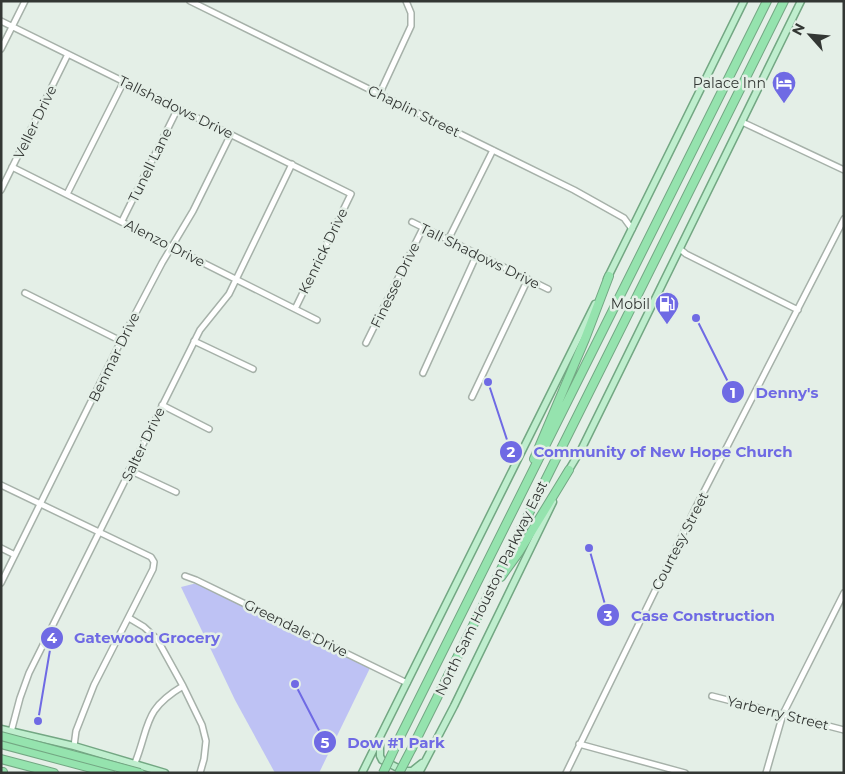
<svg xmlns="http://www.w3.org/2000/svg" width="845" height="774" font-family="Montserrat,sans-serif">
<rect width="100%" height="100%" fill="#e4efe7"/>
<!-- green -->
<path fill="#bec2f4" d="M197 583 370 668 319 773H275L235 700 181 587Z"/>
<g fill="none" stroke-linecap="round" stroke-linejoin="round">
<defs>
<path id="minor" d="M190 1 574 190 624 218 632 229
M1 21 351 194 295 309
M1 49 25 1
M379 95 411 26V13L406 1
M742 122 844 170
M12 167 317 320
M1 190 68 54
M67 194 124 81
M122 221 178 108
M412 222 548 289
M448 240 493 150
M680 249 686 254 798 310
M25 293 121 341
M194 341 253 369
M366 343 423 228
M423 373 477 254
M472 397 528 279
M162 405 209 429
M129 470 176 492
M1 485 151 557 154 562 153 569 94 685 76 731 74 746
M1 548 15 555
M185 576 196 580 407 683
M1 583 121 341 162 263 193 211 231 134
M129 618 144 627 157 639 183 686 202 725 206 741 204 759 200 773
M712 696 844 730
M11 732 20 698 29 673 200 330 229 294 292 164
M579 744 685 773
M135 763C150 725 143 710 183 686
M566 773 696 507 844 219
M766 773 783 714 844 593"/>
<path id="major" d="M607 279 744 1
M567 473 582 448 801 1
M1 729 74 746 165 773
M380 743V756L382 760 404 771H412L422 763
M362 773 595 304
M419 773 454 706 553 502"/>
<path id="highway" d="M534 459 585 339 609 276
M501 577 519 552 569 470
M398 741 767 1
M1 744 110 773
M412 748 784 1
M1 759 54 773
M1 772H3"/>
</defs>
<!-- minor casing -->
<use href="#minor" stroke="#a6b1a9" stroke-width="8"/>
<!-- major casing -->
<use href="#major" stroke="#73a783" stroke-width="9"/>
<!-- highway casing -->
<use href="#highway" stroke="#73a783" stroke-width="10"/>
<!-- minor -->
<use href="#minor" stroke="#fff" stroke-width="5"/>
<!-- major -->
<use href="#major" stroke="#bfeece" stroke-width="6"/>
<!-- highway -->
<use href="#highway" stroke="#95e3ae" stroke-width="8"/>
<defs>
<path id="highway-bridge" d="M1 736 140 773
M383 773 398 741
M399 773 412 748"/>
</defs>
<!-- highway-bridge casing -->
<use href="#highway-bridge" stroke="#73a783" stroke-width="10" stroke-linecap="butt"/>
<!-- highway-bridge -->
<use href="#highway-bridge" stroke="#95e3ae" stroke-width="8"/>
</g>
<!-- icons -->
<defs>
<symbol id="hotel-pin" viewBox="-11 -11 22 30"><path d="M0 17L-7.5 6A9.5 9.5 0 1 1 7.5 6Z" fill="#6f6ae4" stroke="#e4efe7"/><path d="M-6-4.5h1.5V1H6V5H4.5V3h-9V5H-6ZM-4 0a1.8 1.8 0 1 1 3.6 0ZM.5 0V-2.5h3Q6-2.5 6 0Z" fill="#fff"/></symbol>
<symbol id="fuel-pin" viewBox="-11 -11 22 30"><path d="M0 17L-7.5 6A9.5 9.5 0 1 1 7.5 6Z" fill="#6f6ae4" stroke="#e4efe7"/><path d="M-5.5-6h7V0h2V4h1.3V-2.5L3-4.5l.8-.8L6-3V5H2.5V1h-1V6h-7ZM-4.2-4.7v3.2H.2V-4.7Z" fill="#fff"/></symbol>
</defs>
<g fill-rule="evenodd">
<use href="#hotel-pin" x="770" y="69" width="28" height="38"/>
<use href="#fuel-pin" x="653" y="290" width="28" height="38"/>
</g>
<g text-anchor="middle" stroke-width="5" stroke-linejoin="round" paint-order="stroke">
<!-- poi labels -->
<g font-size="14" fill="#333734" stroke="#e4efe7" text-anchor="end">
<text x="766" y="88">Palace Inn</text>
<text x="650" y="309">Mobil</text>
</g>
<!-- street labels -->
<g font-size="14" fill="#333734" stroke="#e4efe7">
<text transform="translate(176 107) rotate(26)" y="5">Tallshadows Drive</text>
<text transform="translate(414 111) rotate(26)" y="5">Chaplin Street</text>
<text transform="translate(35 122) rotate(-64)" y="5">Veller Drive</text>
<text transform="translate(150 165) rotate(-64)" y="5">Tunell Lane</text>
<text transform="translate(165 243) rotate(27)" y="5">Alenzo Drive</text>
<text transform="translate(323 251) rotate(-64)" y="5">Kenrick Drive</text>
<text transform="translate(480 256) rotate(26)" y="5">Tall Shadows Drive</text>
<text transform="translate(395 285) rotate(-64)" y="5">Finesse Drive</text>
<text transform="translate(114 357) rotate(-64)" y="5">Benmar Drive</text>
<text transform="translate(143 444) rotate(-64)" y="5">Salter Drive</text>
<text transform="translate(680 541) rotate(-63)" y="5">Courtesy Street</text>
<text transform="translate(491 588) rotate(-64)" y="5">North Sam Houston Parkway East</text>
<text transform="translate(296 628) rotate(26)" y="5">Greendale Drive</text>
<text transform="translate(778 713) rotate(14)" y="5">Yarberry Street</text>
</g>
</g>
<!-- callouts -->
<path fill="none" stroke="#6f6ae4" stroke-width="2" d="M696 318L733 392M488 382L511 452M589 548L608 615M38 721L52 638M295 684L325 742"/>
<g fill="#6f6ae4" stroke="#e4efe7" stroke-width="2">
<circle cx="696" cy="318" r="5"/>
<circle cx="488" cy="382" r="5"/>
<circle cx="589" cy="548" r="5"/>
<circle cx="38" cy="721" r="5"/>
<circle cx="295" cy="684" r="5"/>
<circle cx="733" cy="392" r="12"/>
<circle cx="511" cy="452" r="12"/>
<circle cx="608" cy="615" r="12"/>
<circle cx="52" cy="638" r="12"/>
<circle cx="325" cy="742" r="12"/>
</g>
<g font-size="15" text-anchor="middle" font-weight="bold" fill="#fff">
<text x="733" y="398">1</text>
<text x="511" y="457">2</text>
<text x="608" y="621">3</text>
<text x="52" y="643">4</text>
<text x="325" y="748">5</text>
</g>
<g font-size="15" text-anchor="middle" font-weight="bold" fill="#6f6ae4" stroke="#e4efe7" stroke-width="5" stroke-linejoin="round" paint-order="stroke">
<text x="787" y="398">Denny's</text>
<text x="663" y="457">Community of New Hope Church</text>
<text x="703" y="621">Case Construction</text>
<text x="147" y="643">Gatewood Grocery</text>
<text x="396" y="748">Dow #1 Park</text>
</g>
<!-- border -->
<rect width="845" height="774" fill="none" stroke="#333734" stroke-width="5"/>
<!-- north arrow -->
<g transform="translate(810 35) rotate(297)" stroke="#e4efe7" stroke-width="4" paint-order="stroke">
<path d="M0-4L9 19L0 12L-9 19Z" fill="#333734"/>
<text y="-8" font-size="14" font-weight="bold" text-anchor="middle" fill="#333734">N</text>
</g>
</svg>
